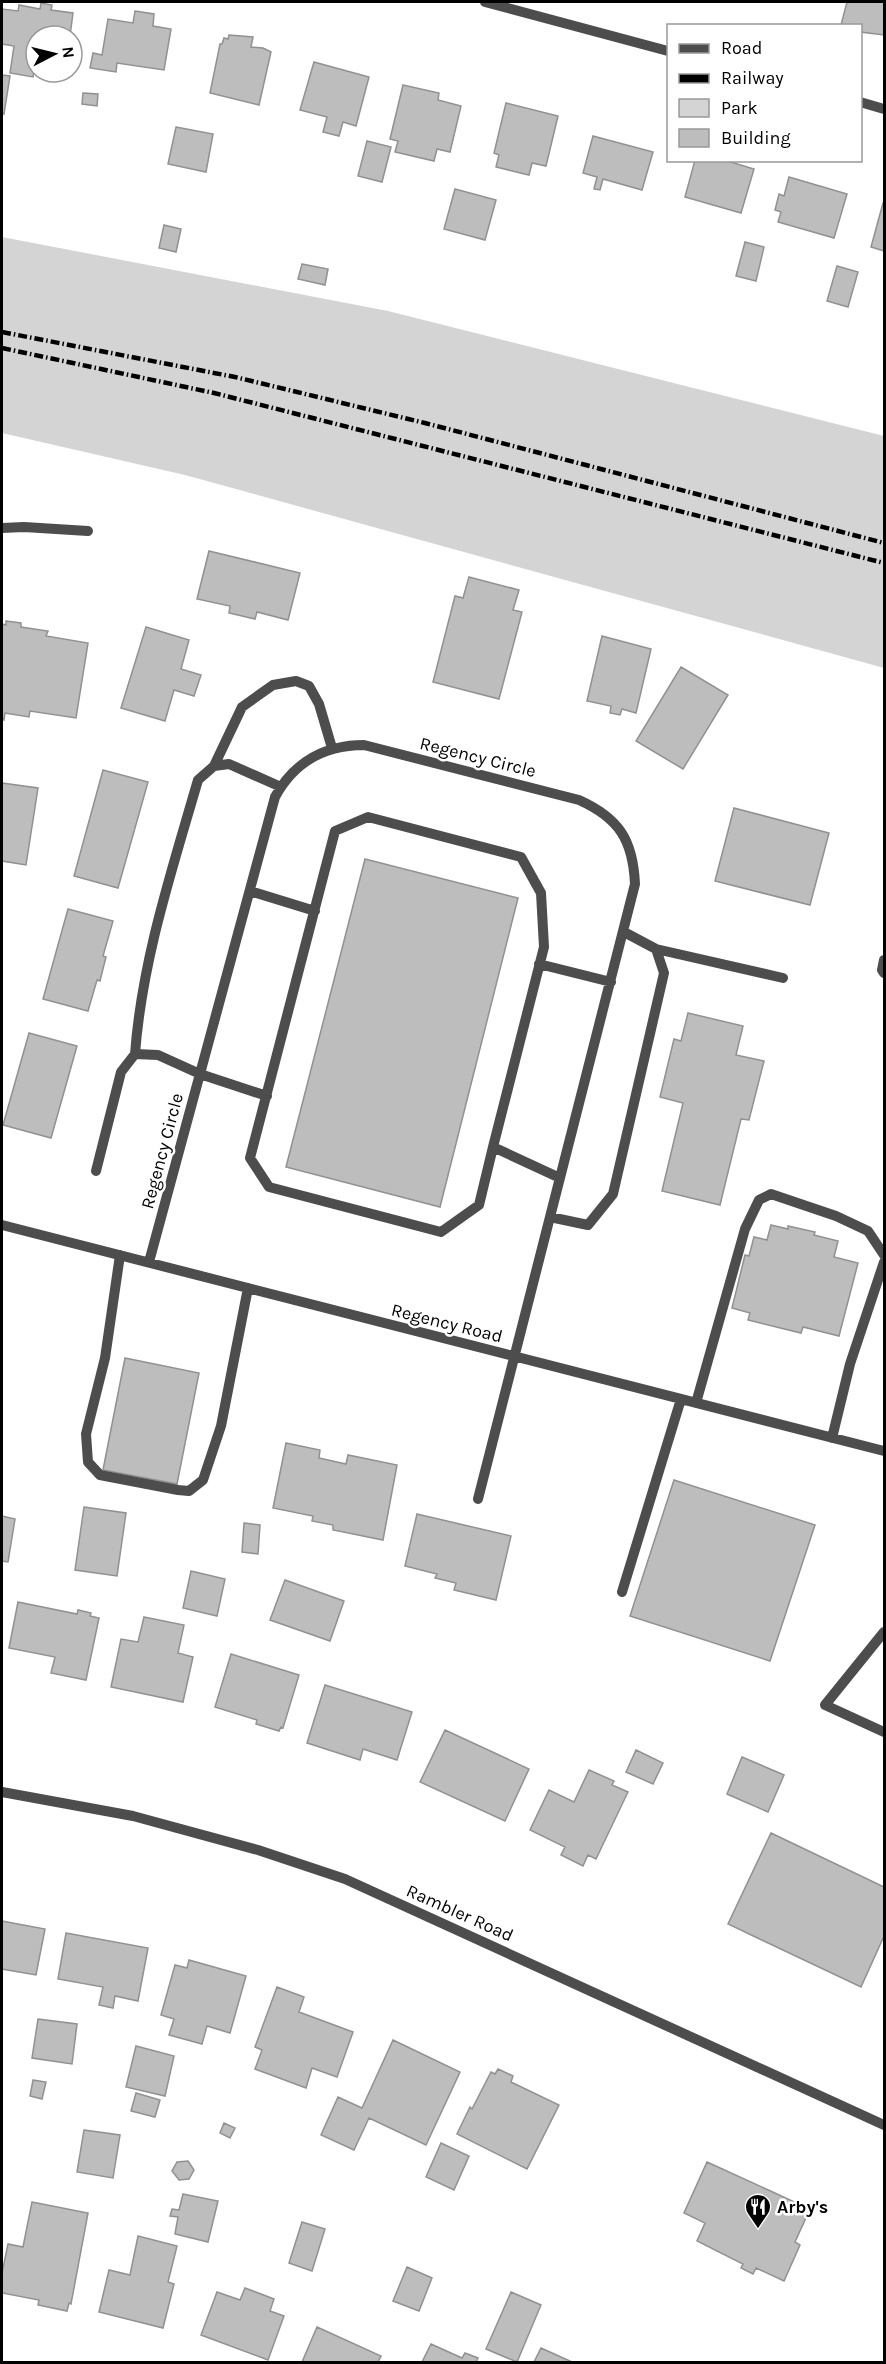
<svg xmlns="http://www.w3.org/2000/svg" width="886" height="2364" font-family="Karla,sans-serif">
<rect width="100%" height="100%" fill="#fff"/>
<!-- green -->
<path fill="#d4d4d4" d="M2 237 388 311 884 436V668L185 475 2 433Z"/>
<!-- building -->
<path fill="#bdbdbd" stroke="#919191" stroke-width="1.5" d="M847 2H884V35L860 32V26L841 25Z
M41 3 52 5 51 10 73 13 70 36H36V59L33 77 10 73 14 46 2 44V9L18 11 19 5 40 9Z
M135 11 154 14 153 26 171 29 164 70 117 63 116 72 90 68 93 53 102 55 108 19 133 23Z
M229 35 253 37 251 47 263 48 271 52 259 105 210 93 220 44H222L224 38 228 39Z
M314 62 369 77 356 126 343 122 339 136 323 132 327 117 300 110Z
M2 75 10 76 4 114 2 113Z
M403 85 439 93 438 100 461 106 450 152 437 149 434 161 395 152 398 141 390 139Z
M83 93 98 94 97 106 82 104Z
M506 103 558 116 546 166 532 163 529 175 496 167 499 155 494 153Z
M176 127 213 134 206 172 168 164Z
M593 136 653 152 642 190 603 179 600 190 594 189 597 177 583 173Z
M367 141 391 147 382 182 358 176Z
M695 160H724L754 169 741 213 685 197Z
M789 177 847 194 834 238 778 222 781 212 775 210 779 194 784 196Z
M455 189 496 200 485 240 444 229Z
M883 203H884V251L871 247Z
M164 225 181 229 176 252 159 248Z
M745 242 764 247 756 281 736 276Z
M302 264 328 269 325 285 298 279Z
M837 266 858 272 848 307 827 301Z
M209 551 300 573 288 620 257 612 255 619 229 613 230 606 197 599Z
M469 577 519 590 513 610 522 612 499 699 433 682 455 596 463 598Z
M6 621 21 623V627L48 631 46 636 88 643 76 718 30 711 29 717 5 713 4 720 2 719V624L6 625Z
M146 627 189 640 181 669 201 675 194 696 174 690 165 721 121 708Z
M602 636 651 649 636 713 622 709 620 715 610 713 611 706 587 701Z
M681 667 728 695 683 769 636 741Z
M103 770 148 782 118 888 74 876Z
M2 783 38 788 26 865 2 861Z
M734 808 829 833 810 905 715 881Z
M365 859 518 898 440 1207 286 1167Z
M68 909 113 921 103 956 106 957 100 981 97 980 88 1011 43 999Z
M688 1013 743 1026 736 1055 764 1061 749 1120 741 1119 720 1205 662 1191 683 1103 660 1097 674 1039 681 1041Z
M29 1033 77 1046 51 1138 3 1125Z
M771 1225 788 1229V1226L815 1232 814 1235 838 1241 834 1257 858 1263 839 1336 803 1327 801 1333 748 1320 750 1313 732 1308 745 1255 749 1256 754 1237 767 1240Z
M125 1358 199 1373 177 1484 103 1470Z
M286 1443 320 1450 319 1458 346 1464 348 1455 397 1465 383 1540 333 1530V1525L312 1521 313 1516 273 1508Z
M674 1480 815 1525 770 1661 630 1616Z
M84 1507 126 1513 117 1576 75 1570Z
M417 1514 511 1536 496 1600 454 1590 456 1583 435 1578 437 1574 405 1566Z
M2 1516 15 1519 8 1562 2 1561Z
M244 1523 260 1525 258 1554 242 1552Z
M191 1571 225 1579 217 1616 183 1608Z
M285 1580 344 1601 330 1641 270 1620Z
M18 1602 77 1614 78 1610 91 1613 90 1616 99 1618 86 1680 51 1673 55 1657 9 1648Z
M144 1617 184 1625 178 1653 193 1657 183 1702 111 1687 121 1639 138 1642Z
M231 1654 299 1675 283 1728 281 1727 279 1731 256 1724 257 1720 215 1707Z
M325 1685 412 1712 397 1760 363 1749 360 1760 307 1743Z
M445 1730 529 1769 505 1821 420 1782Z
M636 1750 663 1763 653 1784 626 1772Z
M742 1757 784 1775 768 1812 727 1794Z
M589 1770 614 1781 612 1785 628 1792 596 1859 588 1855 583 1866 561 1855 565 1847 530 1830 549 1790 574 1802Z
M771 1833 884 1887V1936L861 1987 728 1924Z
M2 1921 45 1929 36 1975 2 1969Z
M66 1933 148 1948 138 2001 115 1996 113 2008 99 2005 103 1987 58 1979Z
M189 1960 246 1976 230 2033 207 2026 202 2044 169 2035 174 2019 161 2015 175 1965 187 1968Z
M277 1987 304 1997 299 2012 353 2032 337 2077 312 2068 306 2088 255 2069 262 2050 255 2047Z
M38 2019 77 2024 72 2064 32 2058Z
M393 2040 460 2072 426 2145 369 2118 354 2150 321 2135 338 2097 362 2108Z
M136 2046 174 2056 165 2096 126 2087Z
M498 2069 513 2076 511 2082 559 2105 527 2169 457 2134 470 2107 472 2109 491 2072 495 2074Z
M33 2080 46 2082 42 2099 30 2096Z
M136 2093 160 2100 155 2117 131 2111Z
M224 2123 235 2128 230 2138 220 2133Z
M84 2130 120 2135 113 2178 77 2172Z
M441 2143 469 2156 454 2190 426 2177Z
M188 2161 194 2170 189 2179 179 2180 172 2171 177 2162Z
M707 2162 810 2209 795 2242 800 2245 784 2281 756 2268 753 2274 741 2268 743 2264 697 2241 705 2223 684 2213Z
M183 2194 218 2201 208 2242 175 2234 178 2217 170 2216 172 2209 179 2210Z
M32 2202 88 2213 71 2304 69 2303 67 2311 38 2305 39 2300 2 2293V2273L8 2244 23 2247Z
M302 2222 325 2229 312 2271 289 2263Z
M138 2236 177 2246 168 2282 174 2284 163 2328 99 2312 109 2270 130 2275Z
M407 2267 432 2278 419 2311 393 2301Z
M245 2288 274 2299 270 2311 284 2316 268 2360 201 2335 217 2292 240 2300Z
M511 2292 541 2305 517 2362 486 2349Z
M317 2327 381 2356 378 2362H302Z
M431 2344 462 2358 465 2353 478 2358 476 2362H422Z
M541 2348 572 2362H534Z"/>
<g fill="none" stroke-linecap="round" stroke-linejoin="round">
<!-- minor -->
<path stroke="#4d4d4d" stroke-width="10" d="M485 2 668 51
M860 102 884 109
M2 528 24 527 88 531
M214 766 242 707 273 685 296 681 309 686 319 704 332 748
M250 891 315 911
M656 949 783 978
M884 960 882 970 884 973
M539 964 611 982
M135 1054C142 960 172 870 198 780L214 766 229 764 281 787
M493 1147 479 1205 441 1232 269 1187 250 1158 335 831 368 817 521 857 541 893 544 947 493 1147 560 1178
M96 1171 121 1072 135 1054 158 1055 200 1074 267 1096
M550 1217 588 1225 613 1194 664 973 656 949 624 932
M2 1225 884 1451
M120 1255 105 1358 86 1434 88 1462 100 1475 178 1490 189 1491 203 1480 221 1426 248 1288
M149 1262 275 797C294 762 325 745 364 745L579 800C619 818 633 840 635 884L478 1499
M696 1403 745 1229 759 1200 771 1194 836 1216 868 1231 884 1255
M832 1438 850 1364 884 1262
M622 1592 681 1399
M884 1632 825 1705 884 1732
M2 1792 133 1816 258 1850 345 1879 884 2125"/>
<!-- rail -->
<path stroke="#000" stroke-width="4.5" stroke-dasharray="9 3 1.5 3" stroke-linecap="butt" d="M2 332 235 377 425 423 884 543
M2 348 214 393 884 563"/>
</g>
<!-- icons -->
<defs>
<symbol id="restaurant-pin" viewBox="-11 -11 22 30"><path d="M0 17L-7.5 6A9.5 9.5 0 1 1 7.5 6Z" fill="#000" stroke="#fff"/><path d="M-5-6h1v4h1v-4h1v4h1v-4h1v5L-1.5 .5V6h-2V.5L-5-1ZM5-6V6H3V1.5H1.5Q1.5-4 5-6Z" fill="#fff"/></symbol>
</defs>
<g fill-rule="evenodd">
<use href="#restaurant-pin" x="743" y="2192" width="30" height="40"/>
</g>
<g text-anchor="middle" stroke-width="5" stroke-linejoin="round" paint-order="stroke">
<!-- street labels -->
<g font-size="18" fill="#000" stroke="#fff">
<text transform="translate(478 757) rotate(14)" y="6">Regency Circle</text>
<text transform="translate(162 1151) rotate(-75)" y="6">Regency Circle</text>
<text transform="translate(447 1323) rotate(14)" y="6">Regency Road</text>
<text transform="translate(460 1913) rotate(24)" y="6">Rambler Road</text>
</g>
<!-- poi labels -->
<g font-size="18" font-weight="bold" fill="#000" stroke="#fff" text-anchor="start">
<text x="777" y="2213">Arby's</text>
</g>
</g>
<!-- border -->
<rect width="886" height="2364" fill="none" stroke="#000000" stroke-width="6"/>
<!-- legend -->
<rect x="667" y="24" width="195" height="138" fill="#ffffff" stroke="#999999" stroke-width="1.5"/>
<rect x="679" y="44" width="30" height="9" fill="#4d4d4d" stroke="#999999" stroke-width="1.5"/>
<text x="721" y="54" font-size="18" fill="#000000">Road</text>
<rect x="679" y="74" width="30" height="9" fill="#000000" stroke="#999999" stroke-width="1.5"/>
<text x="721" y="84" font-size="18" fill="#000000">Railway</text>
<rect x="679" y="99" width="30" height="18" fill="#d4d4d4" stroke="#999999" stroke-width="1.5"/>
<text x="721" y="114" font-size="18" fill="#000000">Park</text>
<rect x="679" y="129" width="30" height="18" fill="#bdbdbd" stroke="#999999" stroke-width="1.5"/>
<text x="721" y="144" font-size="18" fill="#000000">Building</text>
<!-- north arrow -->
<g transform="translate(54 54) rotate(83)"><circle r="28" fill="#ffffff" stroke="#999999" stroke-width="1.5"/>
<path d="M0-4.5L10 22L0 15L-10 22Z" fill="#000000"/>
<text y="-9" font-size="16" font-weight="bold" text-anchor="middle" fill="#000000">N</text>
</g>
</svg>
